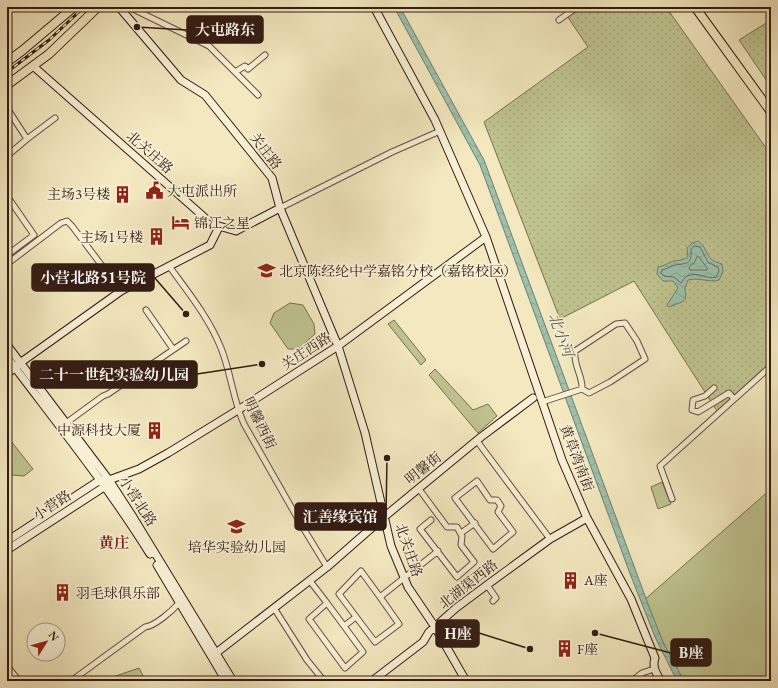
<svg xmlns="http://www.w3.org/2000/svg" width="778" height="688" font-family="'EB Garamond','Noto Serif SC',serif">
<defs>
<pattern id="grass-dots" width="8" height="8" patternUnits="userSpaceOnUse"><rect width="8" height="8" fill="#bfc48f"/><path d="M2 2h.1M6 6h.1" fill="none" stroke="#a5a87a" stroke-width="1.8" stroke-linecap="round"/></pattern>
<pattern id="water-waves" width="16" height="10" patternUnits="userSpaceOnUse"><rect width="16" height="10" fill="#9dc1ab"/><path d="M0 5q4-4 8 0t8 0" fill="none" stroke="#88a592"/></pattern>
</defs>
<rect width="100%" height="100%" fill="#f3e8bf"/>
<filter id="stains"><feTurbulence type="fractalNoise" baseFrequency=".005" numOctaves="4"/><feColorMatrix values="0 0 0 0 .2 0 0 0 0 .09 0 0 0 0 .02 0 0 0 .5 -.17"/></filter>
<radialGradient id="worn" r=".72"><stop offset=".6" stop-color="#630" stop-opacity="0"/><stop offset="1" stop-color="#630" stop-opacity=".3"/></radialGradient>
<!-- grass -->
<path fill="url(#grass-dots)" stroke="#787050" d="M561 7H666L771 155V363L717 411 634 281 560 319 484 122 588 47Z
M771 20V87L739 40Z"/>
<!-- green -->
<path fill="#bfc48f" stroke="#787050" d="M290 303 303 305 314 324 315 334 298 349H288L270 323 274 313Z
M394 320 426 360 421 365 388 324Z
M435 369 473 410 488 404 497 416 478 433 429 375Z
M7 436 33 469 24 476 12 475 7 469Z
M662 482 671 504 658 509 651 487Z
M771 489V681H681L643 601Z
M139 668 146 681H101Z"/>
<!-- water -->
<path fill="url(#water-waves)" stroke="#727f6e" d="M394 7H400L484 160 648 604 663 642 684 681H677L655 637 629 571 480 165Z
M698 241C706 246 706 255 712 260 715 262 719 263 722 264L723 272 719 280C708 283 700 277 688 280 687 283 685 287 685 290 685 294 688 299 682 302 678 304 673 305 669 307L667 305 678 288 673 281H663L657 274 658 267C663 266 667 264 671 262 678 259 680 262 688 257L687 248 692 243Z"/>
<g fill="none" stroke-linecap="round" stroke-linejoin="round">
<!-- shore -->
<path stroke="#686e5e" stroke-width="1" d="M694 246 700 247 708 262 718 267 719 271 716 277C707 280 698 271 687 276 684 278 683 281 681 283L674 277 664 276 661 273 662 270C667 269 671 266 675 265 687 263 692 265 691 250Z
M699 257 707 268V270H690L689 267 694 263 697 257Z"/>
<defs>
<path id="street" d="M129 7 209 46 258 95
M559 20 577 7
M235 72 245 66 248 69 265 55
M7 108 27 139 55 118
M8 155 27 139
M7 196 34 235 7 255
M280 208 392 152 440 131
M7 264 61 223 67 221 72 226 121 291
M169 266C188 292 209 318 221 348 231 373 233 400 244 424L302 526 327 567
M146 310 173 349
M714 388 705 396 693 400 692 410 698 412 729 393 734 399
M542 402 582 389 589 393 610 382 645 359 637 341 625 323 616 324 575 351C573 365 583 376 582 389
M66 423 103 396 108 394 186 341
M477 441 550 539
M477 481 490 500H497L501 506 498 512 513 532 493 549 455 498Z
M419 489 447 527H457L462 536 461 545 474 562 457 577 420 529 431 520
M672 499 660 466 771 366
M461 533 475 523
M310 581 327 603
M487 585 496 598 493 601
M380 597 399 624 375 642 339 594 361 571 380 597 438 551
M274 608 307 660 324 681
M344 626 363 652 345 668 309 619 327 603 344 626 356 617
M7 666 19 681
M71 681 145 627C155 626 172 611 179 603
M632 681 642 673 654 669"/>
<path id="secondary" d="M119 7 181 80 205 95 272 178 280 208 338 346 365 433 391 546 408 587 435 627 466 681
M374 7 435 120 486 237 562 460 587 518 631 599 655 658C652 667 656 673 661 681
M33 66 212 224 236 231 280 208
M7 345 109 480 133 517 233 681
M7 357C56 422 107 485 150 554
M7 374 20 363 121 291 210 245 219 227
M100 480H109L139 469 168 453 238 410 338 346 486 237
M7 541 100 480
M7 550 104 487 107 484
M157 565 226 681
M216 653 327 567 384 517 481 437 533 398
M372 681 423 642 429 632 456 608 487 585 550 539 587 518"/>
<path id="primary" d="M695 7 771 112
M7 62 23 50 74 7
M7 85 49 54 98 7"/>
</defs>
<!-- street casing -->
<use href="#street" stroke="#624e3d" stroke-width="7"/>
<!-- secondary casing -->
<use href="#secondary" stroke="#321b12" stroke-width="9"/>
<!-- primary casing -->
<use href="#primary" stroke="#321b12" stroke-width="10"/>
<!-- street -->
<use href="#street" stroke="#f7f0d5" stroke-width="5"/>
<!-- secondary -->
<use href="#secondary" stroke="#f7f0d5" stroke-width="7"/>
<!-- primary -->
<use href="#primary" stroke="#f3e8bf" stroke-width="8"/>
<defs>
<path id="rail" d="M7 72 49 40 84 7"/>
</defs>
<!-- rail casing -->
<use href="#rail" stroke="#321b12" stroke-width="3"/>
<!-- rail -->
<use href="#rail" stroke="#f7f0d5" stroke-width="1.5" stroke-dasharray="4.5" stroke-linecap="butt"/>
</g>
<!-- icons -->
<defs>
<symbol id="civic-bare" viewBox="-9 -9 18 18"><path d="M-.6-6.5H3V-4.5H.6V-3L4-1V1h2V6H-6V1h2V-1L-.6-3ZM-1.2 2.5V6h2.4V2.5Z" fill="#8f2418" stroke="#f7f0d5" stroke-width="2.5" paint-order="stroke"/></symbol>
<symbol id="building-bare" viewBox="-9 -9 18 18"><path d="M-4-6H4V6H1V3H-1V6H-4ZM-2.5-4.3h1.7v1.8h-1.7ZM.8-4.3h1.7v1.8H.8ZM-2.5-1h1.7V.8h-1.7ZM.8-1h1.7V.8H.8Z" fill="#8f2418" stroke="#f7f0d5" stroke-width="2.5" paint-order="stroke"/></symbol>
<symbol id="hotel-bare" viewBox="-9 -9 18 18"><path d="M-6-4.5h1.5V1H6V5H4.5V3h-9V5H-6ZM-4 0a1.8 1.8 0 1 1 3.6 0ZM.5 0V-2.5h3Q6-2.5 6 0Z" fill="#8f2418" stroke="#f7f0d5" stroke-width="2.5" paint-order="stroke"/></symbol>
<symbol id="school-bare" viewBox="-9 -9 18 18"><path d="M0-5L7-2L0 1L-7-2ZM-4 1L0 2.5L4 1V4Q0 6-4 4Z" fill="#8f2418" stroke="#f7f0d5" stroke-width="2.5" paint-order="stroke"/></symbol>
</defs>
<g fill-rule="evenodd">
<use href="#civic-bare" x="142" y="178" width="25" height="25"/>
<use href="#building-bare" x="110" y="182" width="25" height="25"/>
<use href="#hotel-bare" x="168" y="210" width="25" height="25"/>
<use href="#building-bare" x="144" y="224" width="25" height="25"/>
<use href="#school-bare" x="254" y="258" width="25" height="25"/>
<use href="#building-bare" x="142" y="418" width="25" height="25"/>
<use href="#school-bare" x="224" y="514" width="25" height="25"/>
<use href="#building-bare" x="558" y="568" width="25" height="25"/>
<use href="#building-bare" x="50" y="580" width="25" height="25"/>
<use href="#building-bare" x="552" y="636" width="25" height="25"/>
</g>
<g text-anchor="middle" stroke-width="3.5" stroke-linejoin="round" paint-order="stroke">
<!-- street labels -->
<g font-size="14" fill="#321b12" stroke="#f7f0d5">
<text transform="translate(266 151) rotate(52)" y="5">关庄路</text>
<text transform="translate(150 152) rotate(41)" y="5">北关庄路</text>
<text transform="translate(306 351) rotate(-33)" y="5">关庄西路</text>
<text transform="translate(260 423) rotate(64)" y="5">明馨西街</text>
<text transform="translate(577 458) rotate(69)" y="5">黄草湾南街</text>
<text transform="translate(423 468) rotate(-39)" y="5">明馨街</text>
<text transform="translate(138 501) rotate(57)" y="5">小营北路</text>
<text transform="translate(52 505) rotate(-33)" y="5">小营路</text>
<text transform="translate(409 550) rotate(71)" y="5">北关庄路</text>
<text transform="translate(468 584) rotate(-38)" y="5">北湖渠西路</text>
</g>
<!-- poi labels -->
<g font-size="14" fill="#321b12" stroke="#f7f0d5" text-anchor="start">
<text x="167" y="196">大屯派出所</text>
<text x="110" y="199" text-anchor="end">主场3号楼</text>
<text x="194" y="228">锦江之星</text>
<text x="143" y="242" text-anchor="end">主场1号楼</text>
<text x="279" y="276">北京陈经纶中学嘉铭分校（嘉铭校区）</text>
<text x="141" y="435" text-anchor="end">中源科技大厦</text>
<text x="237" y="552" text-anchor="middle">培华实验幼儿园</text>
<text x="584" y="585">A座</text>
<text x="76" y="598">羽毛球俱乐部</text>
<text x="577" y="654">F座</text>
</g>
<!-- water labels -->
<g font-size="15" font-style="italic" fill="#575548" stroke="#f7f0d5">
<text transform="translate(561 335) rotate(70)" y="5">北小河</text>
</g>
<!-- neighbourhood labels -->
<g font-size="15" font-weight="bold" fill="#7a1f14" stroke="#f7f0d5">
<text x="114" y="548">黄庄</text>
</g>
</g>
<!-- callouts -->
<path fill="none" stroke="#321b12" stroke-width="1.5" d="M137 27L187 30M186 314L154 277M262 364L197 374M387 458L386 517M530 649L479 633M595 633L671 653"/>
<g fill="#321b12" stroke="#f7f0d5" stroke-width="1.5">
<circle cx="137" cy="27" r="4"/>
<circle cx="186" cy="314" r="4"/>
<circle cx="262" cy="364" r="4"/>
<circle cx="387" cy="458" r="4"/>
<circle cx="530" cy="649" r="4"/>
<circle cx="595" cy="633" r="4"/>
</g>
<g fill="#321b12" stroke="#321b12" stroke-width="1.5">
<rect x="187" y="16" width="76" height="27" rx="4"/>
<rect x="32" y="264" width="122" height="27" rx="4"/>
<rect x="31" y="361" width="166" height="27" rx="4"/>
<rect x="295" y="503" width="91" height="27" rx="4"/>
<rect x="436" y="620" width="43" height="27" rx="4"/>
<rect x="671" y="639" width="40" height="27" rx="4"/>
</g>
<g font-size="15" text-anchor="middle" font-weight="bold" fill="#fff">
<text x="225" y="35">大屯路东</text>
<text x="93" y="283">小营北路51号院</text>
<text x="114" y="380">二十一世纪实验幼儿园</text>
<text x="340" y="522">汇善缘宾馆</text>
<text x="458" y="639">H座</text>
<text x="691" y="658">B座</text>
</g>
<!-- margin -->
<rect width="778" height="688" fill="none" stroke="#f3e8bf" stroke-width="24"/>
<rect x="8" y="8" width="762" height="672" fill="none" stroke="#321b12" stroke-width="2"/>
<rect x="12" y="12" width="754" height="664" fill="none" stroke="#321b12"/>
<!-- north arrow -->
<g transform="translate(46 642) rotate(53)"><circle r="19" fill="#f7f0d5" stroke="#a89b87"/>
<path d="M0-3L7 15L0 10L-7 15Z" fill="#8f2418"/>
<text y="-6" font-size="11" font-weight="bold" text-anchor="middle" fill="#321b12">N</text>
</g>
<rect width="100%" height="100%" filter="url(#stains)"/>
<rect width="100%" height="100%" fill="url(#worn)"/>
</svg>
